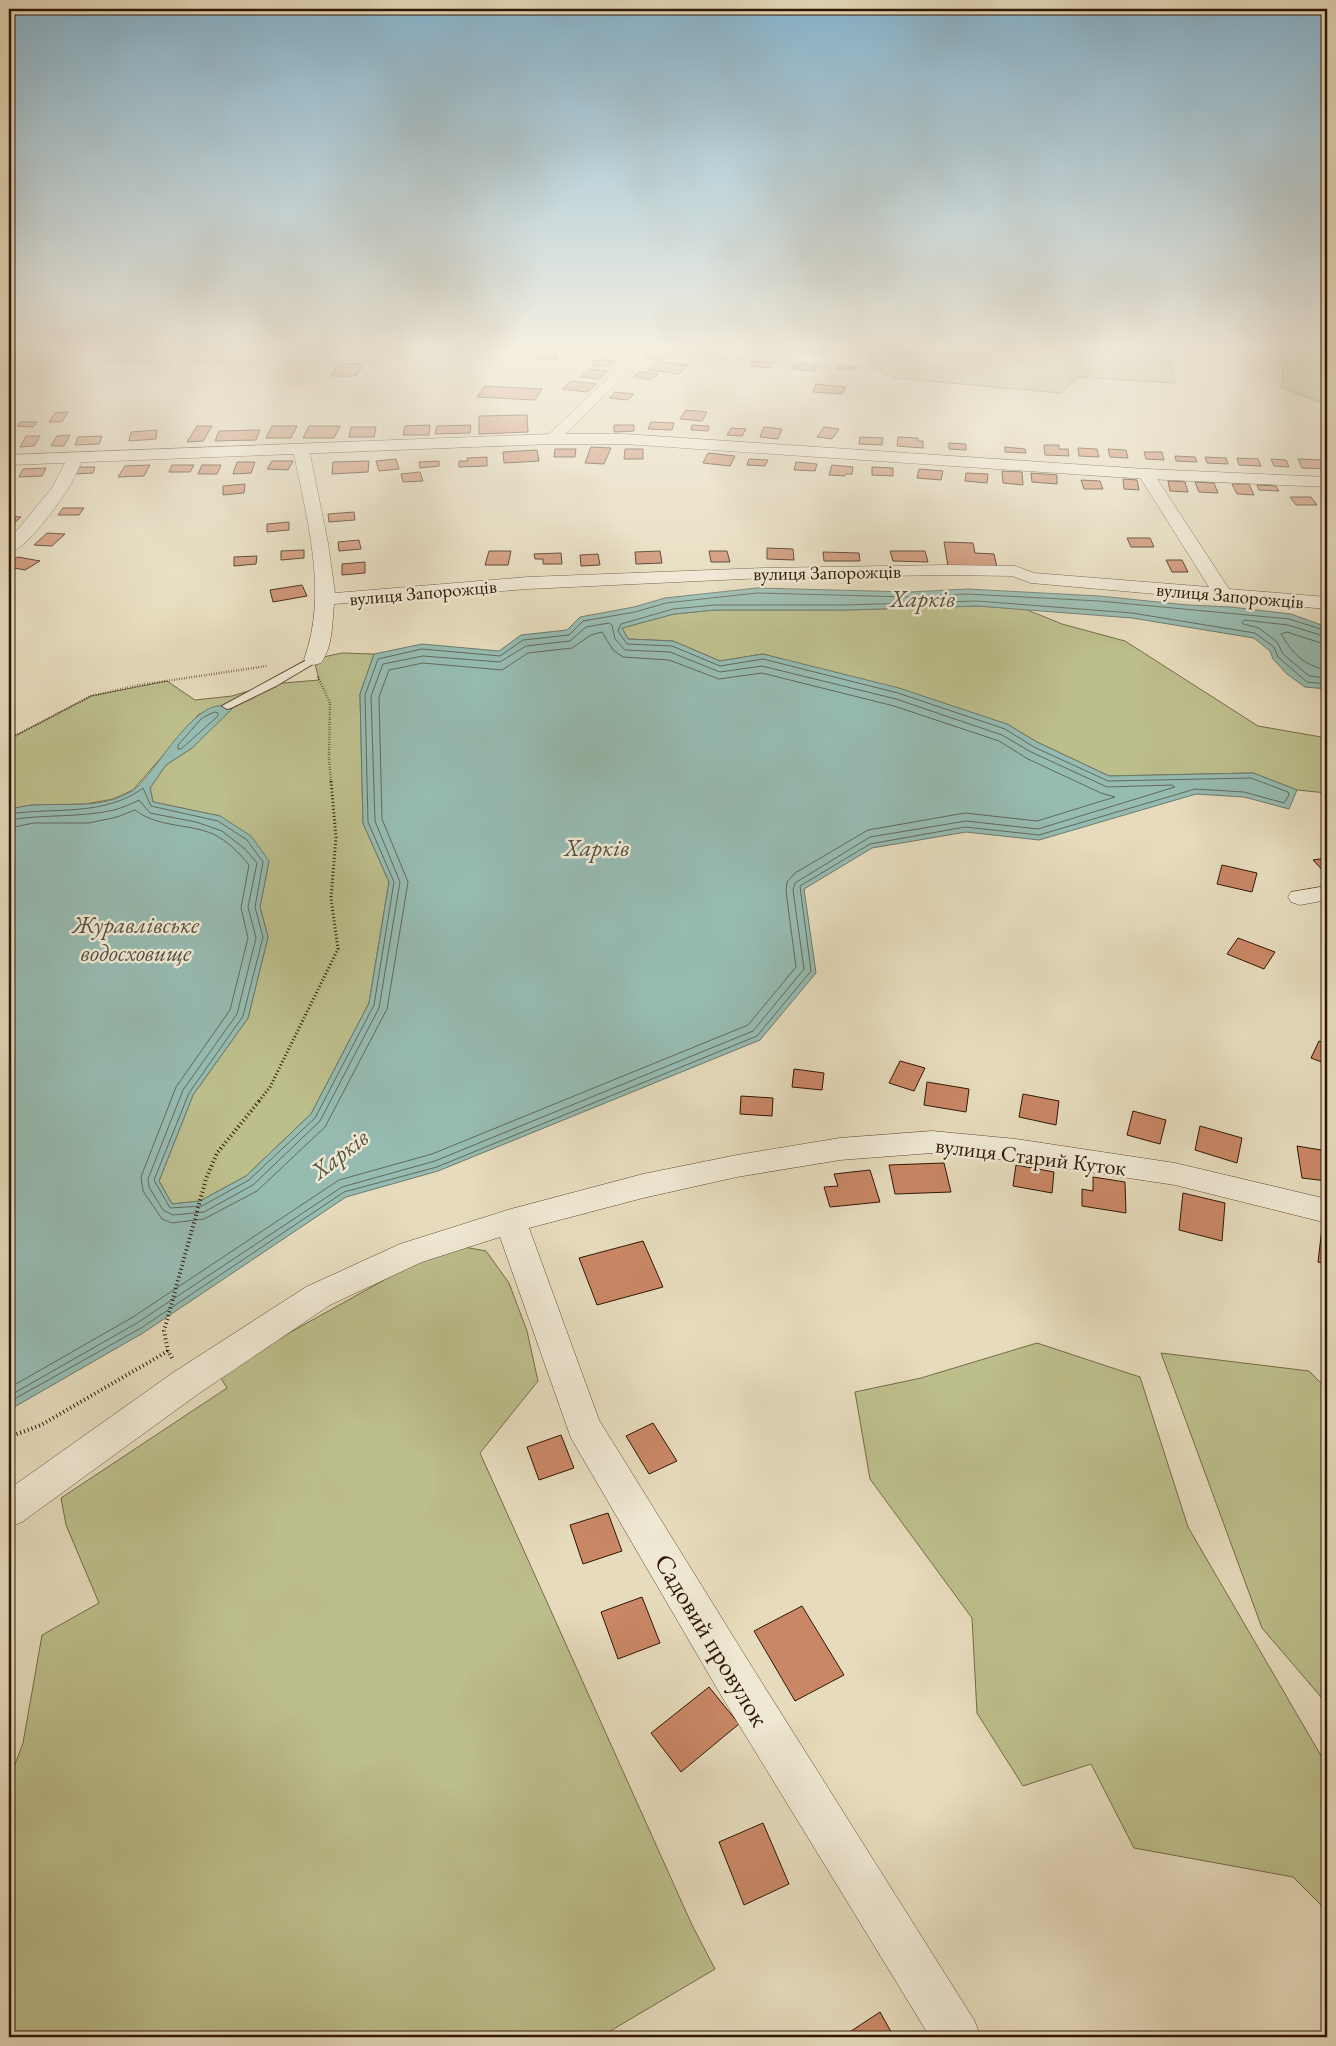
<svg xmlns="http://www.w3.org/2000/svg" width="1336" height="2046" font-family="'EB Garamond',serif">
<rect width="100%" height="100%" fill="#e6dbbc"/>
<filter id="stains"><feTurbulence type="fractalNoise" baseFrequency=".004" numOctaves="4"/><feColorMatrix values="0 0 0 0 .2 0 0 0 0 .09 0 0 0 0 .02 0 0 0 .5 -.17"/></filter>
<radialGradient id="worn" r=".72"><stop offset=".6" stop-color="#630" stop-opacity="0"/><stop offset="1" stop-color="#630" stop-opacity=".3"/></radialGradient>
<!-- green -->
<path fill="#bcbe8c" stroke="#766a48" d="M864 346H1161L1171 363 1175 383 1078 377 1061 393 894 378 863 363Z
M1283 346H1327V405L1282 388Z
M977 606 1025 609 1062 624 1125 641 1258 726 1327 738V793L1297 790 1253 773 1109 776 1037 742 1007 724 763 654 720 661 673 641 628 639 622 628 674 614 715 610H845Z
M342 653 374 654 360 694 363 823 389 882 369 1003 311 1114 246 1176 200 1201 172 1204 159 1181 193 1095 248 1018 268 937 260 907 269 861 220 816 153 802 150 788 166 765 192 748 231 709 199 714 133 790 113 799 86 804 32 805 9 809V739L91 696 167 681 195 700 232 696 272 684 319 680 314 659Z
M464 1247 486 1251 509 1283 527 1331 538 1381 480 1453 692 1925 715 1969 600 2037H9V1780L23 1743 42 1635 99 1603 66 1525 61 1498 227 1388 219 1375 237 1362 429 1255Z
M1037 1343 1140 1377 1188 1527 1327 1766V1911L1293 1877 1134 1848 1091 1764 1023 1786 977 1713 972 1618 870 1479 855 1392 921 1378Z
M1161 1353 1309 1371 1327 1389V1704L1262 1628Z"/>
<!-- water -->
<path fill="#96bbb1" stroke="#6d796c" d="M757 588 910 592 967 589 1099 596 1188 605 1231 607 1291 614 1327 627V689L1305 687 1287 674 1273 659 1270 651 1254 638 1132 618 977 606 845 610H715L674 614 622 628 628 639 673 641 720 661 763 654 899 688 1007 724 1037 742 1109 776 1253 773 1297 790 1289 809 1244 797 1196 794 1039 840 966 832 872 848 804 889 816 973 760 1040 438 1171 346 1197 143 1333 16 1406 9 1408V809C17 808 26 805 35 805 67 803 104 809 132 791 156 775 198 688 232 709L192 748 166 765 150 788 153 802 220 816 251 836 269 861 260 907 268 937 248 1018 193 1095 159 1181 172 1204 200 1201 246 1176 311 1114 369 1003 389 882 363 823 360 694 374 654 422 644 499 651 521 635 567 630 580 617 634 607 665 598Z"/>
<g fill="none" stroke-linecap="round" stroke-linejoin="round">
<!-- shore -->
<path stroke="#62695a" stroke-width="1" d="M1327 637 1288 625 1244 620 1242 622 1243 624 1259 628 1277 642 1283 654 1309 676 1327 678
M1327 645 1287 632 1281 634C1292 653 1304 666 1327 670
M215 712 218 713V716L181 749H178V745L202 718Z
M9 814C54 807 104 817 143 788L151 806 218 821 247 840 263 862 255 907 263 937 243 1016 189 1093 154 1180 170 1208 202 1206 249 1180 315 1118 374 1005 394 882 368 822 365 695 378 659 422 649 500 656 523 640 569 635 583 621 635 612 666 603 757 593 910 597 967 594 1099 601 1289 619 1327 631
M9 820C44 814 79 818 114 810 122 808 131 804 139 800L150 813 196 822 222 831 245 849 257 863 248 907 256 938 237 1014 183 1090 148 1179 149 1187 163 1210 173 1215 204 1212 253 1185 320 1121 379 1008 400 882 375 821 371 696 383 664 423 656 500 662 526 646 570 641 586 627 609 623 612 625 615 639 625 650 670 652 720 672 762 666 896 699 1002 735 1031 752 1107 787 1172 785 1175 787 1038 829 966 821 870 837 795 883 793 890 804 969 753 1031 435 1161 342 1187 137 1323 9 1396
M9 828 34 823H89L117 817 135 810C159 828 187 823 213 834 228 841 239 853 249 865L241 908 248 938 230 1010 176 1087 141 1177 143 1191 162 1219 172 1223 204 1219 257 1191 325 1127 387 1009 408 882 382 819 379 697 389 670 423 663 502 670 528 653 572 648 591 635 602 632 613 650 623 657 669 660 719 679 762 673 894 706 999 741 1028 759 1101 793 1115 797 1037 821 965 813 868 830 795 873 787 882 786 891 796 967 748 1025 432 1154 339 1180 133 1317 9 1388
M9 1402 141 1328 344 1192 437 1167 757 1036 811 971 800 886 870 844 965 827 1039 835 1195 789 1244 792 1284 803 1289 795 1288 792 1251 778 1108 781 1034 747 1005 729 898 693 763 659 720 666 672 646 627 644 618 631 621 624 673 609 715 605H844L977 601 1132 613 1255 633 1274 647 1278 657 1307 682 1327 684"/>
</g>
<!-- building -->
<path fill="#c98766" stroke="#2f1704" d="M808 348 825 349 823 356 806 355Z
M651 352 669 354 664 360 646 358Z
M537 354H558L557 359H536Z
M594 360H614L613 364H609L608 366H592Z
M658 361 689 365 679 374 648 370Z
M754 361 773 362 770 368 750 366Z
M339 363 364 364 356 376H331Z
M800 363 817 364 814 371 791 369 793 365H800Z
M837 364H854V370L836 369Z
M590 369 608 371 599 379 581 377Z
M640 372 658 374 651 380 633 377Z
M571 381 597 384 587 392 562 389Z
M816 384 845 387 842 394 813 392Z
M485 386 542 389 535 400 477 397Z
M615 392 634 394 628 400 609 398Z
M686 410 707 412 702 421 680 419Z
M68 412 62 422H49L55 413Z
M527 415 528 432 479 434V416Z
M20 422H37L33 427 17 426Z
M651 422 674 423 672 430 648 429Z
M430 425 429 435H403L405 426Z
M471 425 470 433 435 434 437 426Z
M614 425H634V431L614 432Z
M692 425 709 426 708 431 691 430Z
M197 426H212L203 441 187 442Z
M272 426H297L291 438H266Z
M309 426H340L334 438H303Z
M351 427H376L374 437H349Z
M764 427 782 429 778 439 760 437Z
M824 427 839 429 832 439 817 437Z
M731 428 746 429 742 436 727 435Z
M157 430 156 439 129 441 131 432Z
M260 430 256 440 215 441 219 431Z
M70 435 64 446H51L57 436Z
M26 436H40L34 446 20 447Z
M102 436 99 444 75 445 78 437Z
M860 437 883 438 882 445 859 444Z
M898 437 918 438V441H923V448L897 446Z
M949 443 966 444V450L949 449Z
M1044 445H1059V449H1068L1069 456 1045 455Z
M591 447 611 448 604 464 585 463Z
M1005 447 1025 449 1026 453 1005 452Z
M1078 448 1097 449 1099 457 1079 456Z
M555 449H576L575 457H554Z
M625 449H643V459H624Z
M1108 449 1126 450 1128 458 1110 457Z
M537 450 539 461 504 463 503 452Z
M1144 452H1162L1164 460 1146 459Z
M708 453 735 456 730 466 703 463Z
M1175 456 1195 457 1197 462 1176 461Z
M487 457V466L459 467V461H468L467 458Z
M1205 457 1226 458 1228 464 1207 463Z
M1237 458 1258 459 1261 466 1239 465Z
M396 459 399 469 379 471 376 461Z
M749 459 768 460 765 466 747 465Z
M1271 459 1286 460 1289 467 1274 466Z
M1298 459 1323 460 1327 469 1302 468Z
M272 461H293L288 470 267 469Z
M369 461 368 472 332 474 333 462Z
M439 461V466L420 468 419 462Z
M237 462H255L251 473 233 474Z
M796 462 817 464 815 471 794 470Z
M150 465 144 476 118 477 125 466Z
M172 465H194L190 472H169Z
M202 465H221L217 474H198Z
M832 465 853 467 852 474H846L845 476 829 475Z
M76 467H95L93 473 74 474Z
M872 467 893 468V476L872 475Z
M46 468 42 476 19 477 23 469Z
M919 469 943 471 941 480 917 478Z
M1002 471 1022 472 1023 485 1003 483Z
M420 472 423 481 403 482 401 474Z
M966 473 988 474 987 483 965 481Z
M1031 473 1057 475V484L1032 482Z
M1123 479 1137 480 1139 490 1124 489Z
M1081 480 1100 481 1103 489H1084Z
M1168 481 1185 482 1188 492 1170 491Z
M1195 482 1214 483 1218 493 1199 492Z
M245 484 244 493 223 495V486Z
M1232 484H1249L1254 495 1237 494Z
M1257 485 1276 486 1279 491 1259 490Z
M1290 497H1311L1317 505H1296Z
M63 508H84L79 515H58Z
M354 512 355 520 329 522 328 514Z
M9 516 21 517 11 526H9Z
M289 522V530L267 532V524Z
M47 533 65 534 52 546 34 545Z
M1127 538H1150L1154 547H1131Z
M359 540 361 549 339 551 338 542Z
M944 542 973 543 975 553 994 554 997 567 948 566Z
M767 548 793 549 794 560 767 559Z
M304 550V558L281 560V551Z
M489 551H511L508 565H485Z
M660 551 662 563 636 564 635 552Z
M709 551H727L730 562H711Z
M890 551H925L928 562 893 561Z
M823 552 859 553 860 561H824Z
M561 553 562 564H543V559H535L534 554Z
M598 554 600 565 581 566 580 555Z
M257 556 256 564 234 566V557Z
M18 557 40 561 25 570 9 567V562Z
M1166 560H1182L1188 572H1172Z
M365 562V573L342 575V564Z
M302 585 307 596 273 602 270 590Z
M1327 858V875L1313 860Z
M1222 865 1257 873 1252 892 1217 884Z
M1238 938 1275 952 1264 969 1227 954Z
M1319 1041 1327 1044V1064L1311 1058Z
M900 1061 925 1068 914 1091 889 1083Z
M794 1069 824 1073 822 1090 792 1087Z
M927 1082 969 1089 966 1112 924 1105Z
M1023 1094 1059 1101 1056 1125 1019 1117Z
M741 1096 773 1098 772 1116 740 1114Z
M1133 1111 1166 1120 1160 1144 1127 1135Z
M1200 1126 1242 1138 1237 1163 1195 1150Z
M1297 1146 1327 1151V1181L1302 1178Z
M944 1163 951 1192 895 1194 889 1165Z
M1016 1165 1054 1172 1052 1193 1013 1186Z
M870 1170 880 1202 830 1207 824 1187 838 1186 834 1174Z
M1093 1177 1125 1182 1126 1213 1082 1206V1189L1093 1191Z
M1183 1193 1225 1203 1222 1241 1179 1230Z
M1322 1228 1327 1230V1264L1318 1262Z
M643 1241 663 1287 597 1305 579 1258Z
M653 1423 677 1461 649 1474 626 1436Z
M561 1435 574 1468 539 1480 527 1447Z
M608 1513 622 1551 583 1564 570 1525Z
M642 1597 660 1643 618 1659 601 1612Z
M802 1606 844 1675 795 1701 754 1631Z
M709 1687 739 1724 681 1772 651 1733Z
M763 1823 789 1884 744 1905 719 1842Z
M880 2012 894 2037H842Z"/>
<g fill="none" stroke-linecap="round" stroke-linejoin="round">
<defs>
<path id="service" d="M314 656 318 657V661L276 686 231 708 227 709 222 706Z"/>
<path id="minor" d="M642 346 853 357V346H867V362L860 366 647 354 557 442H547L544 439 547 436Z
M9 352H378L385 356 378 360H9Z
M301 444 307 446 309 449 328 543 335 593 528 577 764 568 947 565 1015 566 1034 573 1209 587 1138 474 1140 471H1152L1154 474 1229 589 1327 597V609L1031 583 1012 576 947 575 764 578 528 589 334 604C332 624 333 646 321 663L314 665 307 663 304 659C329 592 306 517 293 449L295 446Z
M75 453 81 455 83 458C78 469 74 480 67 490 57 506 26 549 9 553V540L52 488 69 455Z
M1327 886V900L1300 905 1291 902 1288 897 1291 892Z
M932 1131 1016 1139 1175 1163 1327 1199V1223L1175 1185 1016 1161 932 1153 840 1160 737 1177 643 1198 529 1228 599 1420 752 1667 974 2020 981 2037H930L722 1697 571 1438 500 1237 422 1262 330 1305 198 1394 22 1522 9 1527V1489L174 1372 306 1287 400 1244 511 1209 643 1174 737 1155 840 1138Z"/>
<path id="secondary" d="M552 434H624L1146 469 1327 477V487L1146 479 624 444H552L9 465V455Z"/>
</defs>
<!-- service casing -->
<use href="#service" stroke="#5d4832" stroke-width="2"/>
<!-- minor casing -->
<use href="#minor" stroke="#5d4832" stroke-width="1"/>
<!-- secondary casing -->
<use href="#secondary" stroke="#2f1704" stroke-width="1"/>
<!-- path-far3 -->
<path stroke="#2f1704" stroke-width="2" stroke-dasharray="0.5 1" stroke-linecap="butt" d="M1295 346 1327 368"/>
<!-- path-far2 -->
<path stroke="#2f1704" stroke-width="2.5" stroke-dasharray="0.5 2" stroke-linecap="butt" d="M318 677 330 703 329 759 331 783
M9 739 91 696 139 685 267 666"/>
<!-- path-far1 -->
<path stroke="#2f1704" stroke-width="3" stroke-dasharray="1 2.5" stroke-linecap="butt" d="M259 1101 270 1087 338 949 331 898 336 837 331 781"/>
<!-- path -->
<path stroke="#2f1704" stroke-width="4" stroke-dasharray="1 3" stroke-linecap="butt" d="M172 1358 168 1351 164 1331 206 1179 217 1153 260 1100
M9 1437 41 1425 168 1351"/>
<!-- service -->
<use href="#service" fill="#efe8d3" fill-rule="evenodd"/>
<!-- minor -->
<use href="#minor" fill="#efe8d3" fill-rule="evenodd"/>
<!-- secondary -->
<use href="#secondary" fill="#efe8d3" fill-rule="evenodd"/>
</g>
<!-- sky -->
<linearGradient id="sky" x2="0" y2="1"><stop stop-color="#87b7d2"/><stop offset="0.55" stop-color="#f4efe1"/><stop offset="1" stop-color="#f4efe1" stop-opacity="0"/></linearGradient>
<rect width="1336" height="632" fill="url(#sky)"/>
<g text-anchor="middle" stroke-width="5" stroke-linejoin="round" paint-order="stroke">
<!-- far-street labels -->
<g font-size="19" fill="#2f1704" stroke="#efe8d3">
<text transform="translate(827 572) rotate(-1)" y="7">вулиця Запорожців</text>
<text transform="translate(423 592) rotate(-5)" y="7">вулиця Запорожців</text>
<text transform="translate(1230 595) rotate(5)" y="7">вулиця Запорожців</text>
</g>
<!-- street labels -->
<g font-size="22" fill="#2f1704" stroke="#efe8d3">
<text transform="translate(1031 1156) rotate(7)" y="8">вулиця Старий Куток</text>
</g>
<!-- water labels -->
<g font-size="24" font-style="italic" fill="#535041" stroke="#efe8d3">
<text x="923" y="607">Харків</text>
<text x="597" y="856">Харків</text>
<text x="136" y="933">Журавлівське<tspan x="136" dy="28">водосховище</tspan></text>
<text transform="translate(340 1154) rotate(-38)" y="8">Харків</text>
</g>
<!-- near-street labels -->
<g font-size="26" fill="#2f1704" stroke="#efe8d3">
<text transform="translate(712 1640) rotate(59)" y="9">Садовий провулок</text>
</g>
</g>
<!-- margin -->
<rect width="1336" height="2046" fill="none" stroke="#e6dbbc" stroke-width="30"/>
<rect x="10" y="10" width="1316" height="2026" fill="none" stroke="#2f1704" stroke-width="2.5"/>
<rect x="15" y="15" width="1306" height="2016" fill="none" stroke="#2f1704"/>
<rect width="100%" height="100%" filter="url(#stains)"/>
<rect width="100%" height="100%" fill="url(#worn)"/>
</svg>
